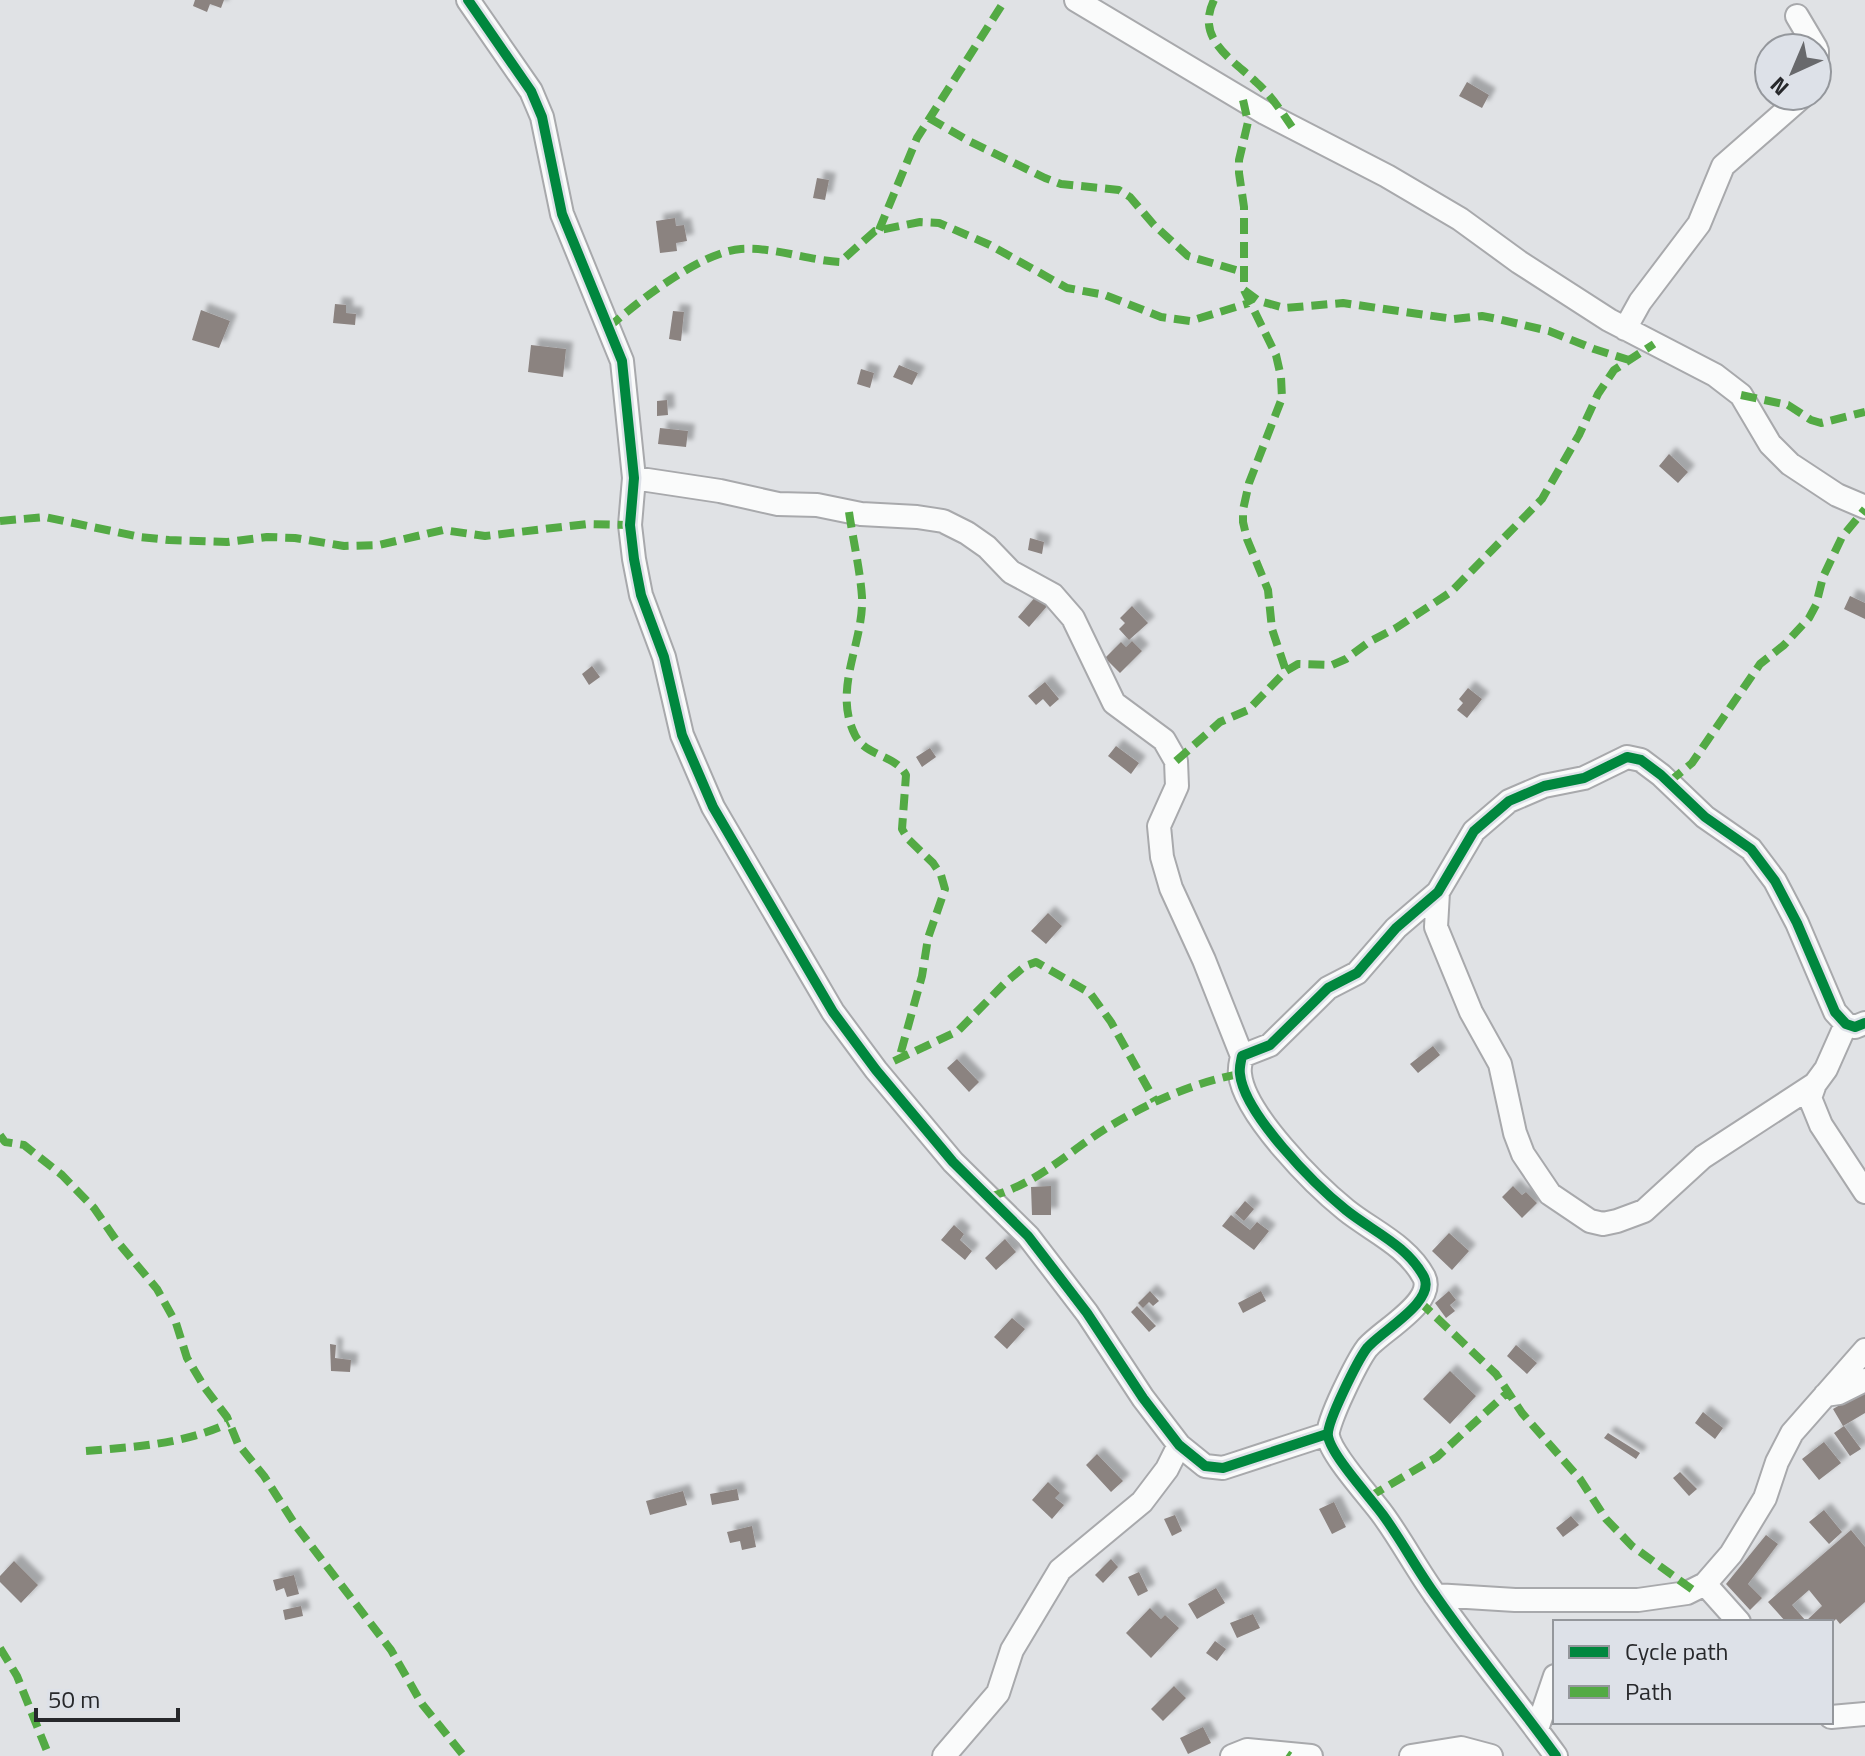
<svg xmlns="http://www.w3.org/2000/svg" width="1865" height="1756" font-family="'Titillium Web',sans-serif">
<defs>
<filter id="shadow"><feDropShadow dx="7" dy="-7" stdDeviation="2" flood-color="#0004"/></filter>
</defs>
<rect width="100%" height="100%" fill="#e0e2e5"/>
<!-- building -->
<path fill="#8b8380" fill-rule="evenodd" filter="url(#shadow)" d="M195 0H224L221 8 210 4 207 12 193 6Z
M1467 82 1489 95 1482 108 1459 96Z
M817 178 829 180 825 200 813 198Z
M675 218 676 226 684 225 687 241 676 243 677 251 660 253 656 221Z
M335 304 346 305V313L356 314 355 325 333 323Z
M201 310 230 321 219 348 192 340Z
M673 311 684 312 681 341 669 339Z
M531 345 566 349 563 377 528 372Z
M899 365 918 373 912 385 893 377Z
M861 369 874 373 870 388 857 384Z
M667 400 668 415 657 416V401Z
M660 428 688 431 686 447 658 444Z
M1669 454 1688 472 1678 483 1659 466Z
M1030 538 1044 542 1042 554 1028 550Z
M1037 595 1048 605 1029 627 1018 617Z
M1850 596 1865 603V619L1844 609Z
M1132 606 1148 623 1129 640 1119 629 1125 623 1120 618Z
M1132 641 1142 651 1120 673 1105 658 1121 642 1126 647Z
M592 666 600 677 589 685 582 674Z
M1045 682 1059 699 1050 707 1043 699 1036 705 1028 696Z
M1468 688 1482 699 1467 718 1457 710 1463 703 1459 699Z
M1116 746 1139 763 1131 774 1108 756Z
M930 748 936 757 922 767 916 757Z
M1048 913 1062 926 1046 944 1031 931Z
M1433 1046 1440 1055 1418 1073 1410 1064Z
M957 1059 979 1082 969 1092 947 1068Z
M1051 1186V1215H1032L1031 1187Z
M1513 1186 1522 1195 1526 1192 1537 1203 1522 1218 1502 1197Z
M1245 1201 1254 1209 1244 1221 1235 1213Z
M1231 1215 1250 1230 1257 1222 1269 1231 1254 1250 1222 1226Z
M954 1225 964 1234 960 1240 972 1251 965 1260 941 1240Z
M1449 1233 1469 1251 1452 1270 1432 1251Z
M1005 1239 1016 1252 996 1270 985 1258Z
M1150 1291 1159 1301 1153 1306 1149 1302 1143 1308 1138 1303Z
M1261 1291 1266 1301 1243 1313 1238 1303Z
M1449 1291 1456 1300 1450 1305 1455 1311 1446 1318 1435 1303Z
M1137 1306 1156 1326 1149 1332 1131 1312Z
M1012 1318 1025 1329 1007 1349 994 1337Z
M330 1344 336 1345 335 1358 351 1360 350 1372 331 1371Z
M1516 1345 1537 1363 1527 1374 1507 1356Z
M1450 1371 1476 1396 1450 1424 1423 1399Z
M1865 1390V1413L1843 1426 1833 1409Z
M1703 1412 1723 1428 1715 1439 1695 1423Z
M1844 1426 1861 1449 1850 1456 1834 1433Z
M1608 1433 1640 1453 1636 1459 1604 1438Z
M1824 1442 1841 1463 1819 1480 1802 1459Z
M1097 1454 1123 1481 1111 1492 1086 1465Z
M1680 1472 1697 1489 1689 1496 1673 1478Z
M1048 1482 1060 1493 1055 1498 1064 1505 1052 1519 1032 1500Z
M737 1489 739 1500 712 1505 710 1494Z
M683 1491 687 1505 650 1515 646 1501Z
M1334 1502 1346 1527 1332 1534 1319 1509Z
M1824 1510 1842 1532 1829 1544 1809 1522Z
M1175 1515 1182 1531 1172 1536 1164 1519Z
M1571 1516 1579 1525 1563 1537 1556 1528Z
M752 1526 756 1547 742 1550 740 1541 730 1543 727 1532Z
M1851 1530 1865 1547V1602L1840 1624 1836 1619 1833 1622H1786L1768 1602ZM1809 1590 1822 1606 1806 1621 1792 1605Z
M1766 1535 1778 1544 1748 1584 1762 1598 1750 1610 1726 1584Z
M1111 1559 1118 1567 1103 1583 1095 1575Z
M14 1561 38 1585 21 1603 0 1582V1576Z
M1139 1572 1148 1591 1138 1596 1128 1577Z
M294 1575 299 1594 287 1597 284 1588 276 1591 273 1580Z
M1216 1588 1225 1603 1197 1619 1188 1604Z
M301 1606 303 1616 285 1620 283 1610Z
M1150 1608 1161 1619 1165 1615 1179 1628 1151 1658 1126 1633Z
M1253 1614 1260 1628 1237 1638 1230 1623Z
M1215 1641 1226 1649 1217 1661 1206 1653Z
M1174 1686 1186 1698 1163 1721 1151 1709Z
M1203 1727 1211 1743 1188 1754 1180 1738Z"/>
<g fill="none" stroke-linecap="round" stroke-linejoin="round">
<defs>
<path id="street" d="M468 0 531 91 542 117 562 214 622 361 634 478 630 525 634 559 641 595 664 657 682 735 713 807 833 1012 876 1070 953 1162 1028 1236 1087 1313 1143 1398 1179 1445 1205 1466 1223 1468 1327 1434
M1076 0 1265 113 1387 176 1460 219 1519 262 1609 320 1715 375 1741 395 1770 444 1790 464 1837 495 1865 507
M1797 16 1816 48
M1817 51V75
M1625 329 1640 302 1699 224 1723 166 1803 96
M634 478 720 491 778 504 817 505 861 514 917 517 943 521 967 533 987 547 1011 572 1053 595 1073 618 1114 703 1164 740 1176 761 1177 786 1159 826 1162 857 1171 888 1204 960 1242 1056
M1438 892 1436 927 1471 1012 1500 1064 1515 1133 1523 1154 1550 1194 1590 1221 1603 1224 1617 1221 1644 1211 1703 1157 1815 1084
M1846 1024 1826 1069 1815 1084 1810 1098 1821 1125 1865 1192
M1825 1395 1839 1393 1865 1380
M1705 1584 1739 1622
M1435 1595 1515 1600H1638L1687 1593 1705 1584 1731 1554 1765 1498 1777 1462 1792 1433 1865 1350
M1831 1717 1865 1714
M1537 1729 1555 1676
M944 1756 998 1693 1012 1650 1060 1570 1142 1502 1167 1469 1179 1445
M1232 1756 1247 1750 1311 1756
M1411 1756 1461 1748 1491 1756
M1556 1756C1517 1702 1474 1651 1436 1596 1417 1570 1402 1541 1383 1515 1370 1497 1331 1455 1328 1436 1326 1423 1358 1360 1367 1348 1381 1331 1436 1302 1424 1277 1407 1245 1372 1231 1346 1210 1315 1185 1244 1114 1240 1074 1239 1068 1241 1061 1242 1056L1270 1045 1328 988 1357 973 1396 928 1438 892 1474 831 1509 801 1544 786 1584 778 1627 757 1641 760 1661 775 1705 817 1751 849 1775 881 1797 923 1835 1012 1846 1024 1855 1027 1865 1023"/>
</defs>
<!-- street casing -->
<use href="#street" stroke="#a8a9ac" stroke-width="26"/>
<!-- street -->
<use href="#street" stroke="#fafbfb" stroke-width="22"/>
<!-- quiet -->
<path stroke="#53aa44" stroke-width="8" stroke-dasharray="16 8" stroke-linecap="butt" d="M1214 0C1195 39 1232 59 1256 82 1271 95 1281 111 1292 127
M1243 100 1248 122 1239 160V173L1244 207V290L1276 355 1281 377 1282 398 1249 483 1243 510V522L1247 539 1268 590 1272 629 1286 671
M929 118 969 141 1045 178 1061 184 1119 190 1130 197 1154 225 1188 256 1243 272
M879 230 917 138 1005 0
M1244 290 1259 301 1285 308 1343 303 1454 319 1482 316 1498 319 1549 331 1594 349 1629 360
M608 328C638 301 701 252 741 249 774 247 807 260 840 262L875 231 920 222 939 223 990 245 1067 288 1105 295 1161 317 1190 321 1249 303
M1741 395 1788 405 1811 420 1821 423 1865 412
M849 512C853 540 860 569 862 597 864 643 832 689 855 735 866 757 895 754 906 775L902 829 908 839 933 863 941 875 945 889 928 938 922 976 899 1059
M0 521 45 517 140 537 169 540 227 542 267 537 295 538 344 546 379 545 443 530 485 536 587 524 630 525
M1176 761 1220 722 1248 710 1286 671 1298 664 1332 665 1346 659 1369 642 1396 628 1451 592 1542 499 1579 435 1598 394 1614 370 1654 344
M1669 782 1692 763 1760 664 1784 645 1809 618 1816 605 1823 577 1842 537 1865 509
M894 1061 958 1031 1005 983 1025 966 1036 962 1090 993 1111 1022 1155 1101
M0 1135 5 1142 24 1145 62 1175 94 1208 116 1240 157 1289 176 1323 187 1358 205 1388 227 1417 238 1444 264 1476 296 1526 391 1650 422 1704 464 1756
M989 1197C1039 1183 1066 1153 1110 1126 1150 1102 1193 1083 1239 1074
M1419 1301 1496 1374 1522 1413 1580 1479 1606 1519 1632 1546 1693 1590
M86 1451C134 1447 185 1444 229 1423
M1369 1497 1437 1457 1508 1392
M0 1648 17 1676 49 1756
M1287 1754 1290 1756"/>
<defs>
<path id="cycleway" d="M468 0 531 91 542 117 562 214 622 361 634 478 630 525 634 559 641 595 664 657 682 735 713 807 833 1012 876 1070 953 1162 1028 1236 1087 1313 1143 1398 1179 1445 1205 1466 1223 1468 1327 1434
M1556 1756C1517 1702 1474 1651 1436 1596 1417 1570 1402 1541 1383 1515 1370 1497 1331 1455 1328 1436 1326 1423 1358 1360 1367 1348 1381 1331 1436 1302 1424 1277 1407 1245 1372 1231 1346 1210 1315 1185 1244 1114 1240 1074 1239 1068 1241 1061 1242 1056L1270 1045 1328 988 1357 973 1396 928 1438 892 1474 831 1509 801 1544 786 1584 778 1627 757 1641 760 1661 775 1705 817 1751 849 1775 881 1797 923 1835 1012 1846 1024 1855 1027 1865 1023"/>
</defs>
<!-- cycleway casing -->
<use href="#cycleway" stroke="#dde1e8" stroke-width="15"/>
<!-- cycleway -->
<use href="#cycleway" stroke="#00873e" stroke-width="10"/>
</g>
<!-- legend -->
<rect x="1553" y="1620" width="280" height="104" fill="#dde1e8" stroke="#94979c" stroke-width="2"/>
<rect x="1569" y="1646" width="40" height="12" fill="#00873e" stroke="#94979c" stroke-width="2"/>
<text x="1625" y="1660" font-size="24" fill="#27282b">Cycle path</text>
<rect x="1569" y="1686" width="40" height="12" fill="#53aa44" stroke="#94979c" stroke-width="2"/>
<text x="1625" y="1700" font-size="24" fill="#27282b">Path</text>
<!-- north arrow -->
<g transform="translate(1793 72) rotate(224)"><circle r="38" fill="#dde1e8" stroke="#94979c" stroke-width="2"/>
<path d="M0-6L14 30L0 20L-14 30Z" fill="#68696c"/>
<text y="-12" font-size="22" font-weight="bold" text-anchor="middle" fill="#27282b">N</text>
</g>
<!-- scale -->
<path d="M36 1708v12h142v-12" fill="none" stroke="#27282b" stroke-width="4"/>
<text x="48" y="1708" font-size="24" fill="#27282b" stroke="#dde1e8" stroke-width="6" paint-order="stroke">50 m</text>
</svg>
